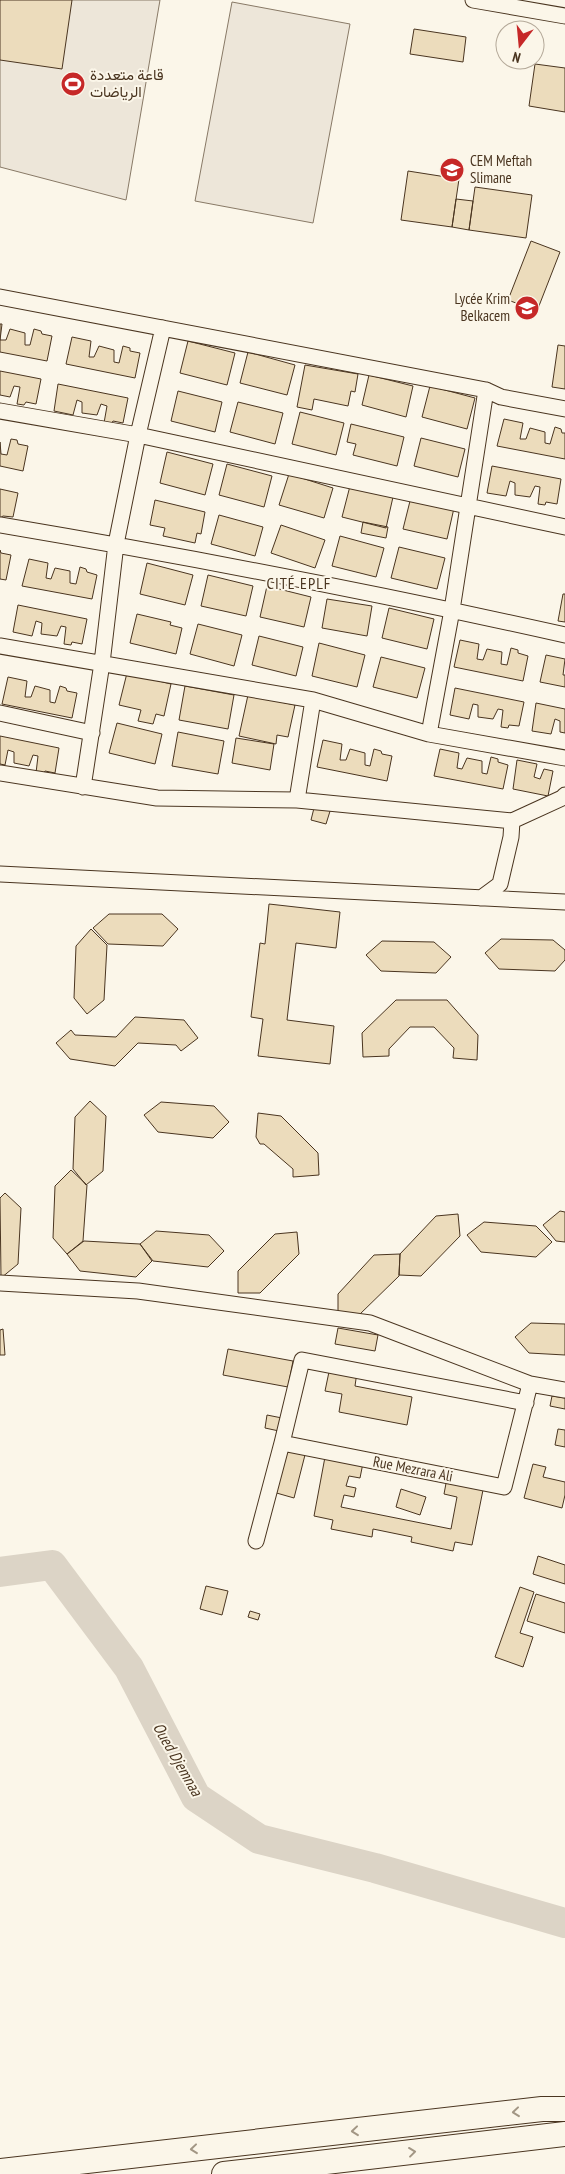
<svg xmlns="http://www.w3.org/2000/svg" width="565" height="2174" font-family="'PT Sans Narrow',Vazirmatn,sans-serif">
<rect width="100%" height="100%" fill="#fbf6e9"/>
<!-- green -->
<path fill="#ede6d9" stroke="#887966" d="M0 0H160L126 200 0 167Z
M232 2 350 24 313 223 195 201Z"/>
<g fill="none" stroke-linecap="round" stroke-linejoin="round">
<!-- river -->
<path stroke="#dcd4c6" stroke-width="30" d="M0 1572 52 1565 129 1668 196 1797 259 1839 375 1868 565 1923"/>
</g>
<!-- building -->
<path fill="#ecdcbc" stroke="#4a3520" d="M0 0H72L62 69 0 60Z
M414 29 466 37 463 62 410 54Z
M535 64 565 68V112L529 106Z
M408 171 459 179 452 227 401 220Z
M475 187 532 195 526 238 469 230Z
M456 199 473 201 469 230 452 227Z
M531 241 560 252 537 311 508 300Z
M0 324H2L0 340H6L10 329 25 333V345H30L34 329 41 331 42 334 52 336 47 361 0 352Z
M72 337 91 341 89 357H94L99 346 114 350V362L119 363 123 346 130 348V351L140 353 135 378 66 364Z
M188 341 235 353 227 385 180 373Z
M558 345 565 346V389L552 387Z
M248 352 295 365 287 395 240 383Z
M305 365 358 374 355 392 351 391 348 406 314 399 312 410 297 407Z
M0 371 41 379 36 404 26 402 24 405 17 404 20 387 14 386 10 397 0 395Z
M369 375 413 386 406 417 362 405Z
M58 384 128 398 123 423 113 421 111 424 104 423 107 406 101 404 97 415 82 413V402L77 400 73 415 54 411Z
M430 386 475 398 467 429 422 417Z
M178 391 222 402 215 432 171 421Z
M238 402 283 413 275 444 230 432Z
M300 412 344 423 336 455 292 444Z
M504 419 523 423 520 439H526L530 428 545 432V443L550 444 555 427 561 429 562 433H565V459L497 446Z
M351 424 404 437 397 466 353 455 356 444 347 442Z
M421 438 465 449 458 477 414 466Z
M11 439 17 440 18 444 28 446 23 471 0 466V442L1 454 7 455Z
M167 452 213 464 205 495 160 483Z
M227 464 272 476 264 507 219 495Z
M492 466 561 479 557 504 546 502 545 505 538 504 540 487 535 486 530 497 515 495V483L510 481 506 496 487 493Z
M289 474 333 488 324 518 279 505Z
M350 486 393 497 386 528 342 517Z
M0 489 18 493 13 517 3 516 0 518Z
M411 497 454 508 447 539 403 529Z
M155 500 205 512 201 534 197 533 195 543 163 536 165 528 150 525Z
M219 515 263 527 255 556 211 544Z
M363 522 388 527 386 538 361 533Z
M281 525 325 540 315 568 271 553Z
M340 536 384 548 376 577 332 566Z
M399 547 445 558 437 589 391 578Z
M0 550 1 553 11 555 6 580 0 579Z
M29 559 48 563 46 578 51 579 55 568 70 571V583L76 584 80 567 86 569 87 572 97 575 92 599 22 586Z
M147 563 193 575 185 605 140 594Z
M208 575 253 586 246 616 201 606Z
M267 586 311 597 304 627 260 617Z
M563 594H565V622L558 621Z
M327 599 372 606 367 636 322 628Z
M18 605 87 619 82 644 72 642 71 645 64 644 66 627 61 626 57 636 41 634 42 623 36 621 32 636 13 632Z
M389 608 434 619 427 649 382 638Z
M137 614 171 622 170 625 182 628 176 654 130 643Z
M198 624 242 635 234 666 190 654Z
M259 636 303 647 296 676 252 665Z
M460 640 479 644 477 659 483 660 487 649 502 652 501 664 507 665 511 648 518 650V653L528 656 523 681 454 667Z
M319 643 365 655 357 687 312 676Z
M546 655 565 659 563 675H565V687L540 682Z
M381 657 425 668 417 698 373 687Z
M127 673 171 684 164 716 156 714 153 724 138 721 141 710 119 705Z
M8 677 27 681 25 697H31L35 686 50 690V702L55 703 60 686 66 688 67 691 77 693 72 718 2 704Z
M185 686 234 695 228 729 179 720Z
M455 688 524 702 519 726 509 725 508 728 501 727 503 710 498 709 493 719 478 717V705L473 704 469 719 450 715Z
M248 695 295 705 288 737 277 735 276 744 239 736Z
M536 703 565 709V733L560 732V721L555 719 551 734 532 731Z
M117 723 162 734 155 764 109 753Z
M178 732 224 741 218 774 172 766Z
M0 736 59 748 55 773 45 771 43 774 36 773 38 756 33 755 29 766 14 763V752L8 750 5 765 0 764Z
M236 738 274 744 270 770 232 763Z
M323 740 342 744 340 760H346L350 749 365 753V765L370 766 374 749 381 751 382 754 392 756 387 781 317 767Z
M440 749 459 753 457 768 462 769 467 758 482 761V773L487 774 491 757 498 759V762L508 765 503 789 434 776Z
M517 760 537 764 534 777 540 779 544 769 553 771 548 796 513 789Z
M315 804 331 808 326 824 311 820Z
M269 904 340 912 336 948 296 943 287 1020 334 1026 330 1064 258 1056 263 1019 251 1017 260 943 265 944Z
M109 914H162L178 929 163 946 108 944 93 928Z
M91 929 107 945 104 1000 87 1014 74 998 76 946Z
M501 939 553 940 565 950V960L555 971 499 969 485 953Z
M382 941 434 942 451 957 436 973 381 971 366 955Z
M396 1000H447L478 1035 477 1060 453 1058 454 1048 434 1027H410L389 1049V1056L363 1057 362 1033Z
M135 1017 184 1020 198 1038 181 1051 176 1045 138 1043 115 1066 70 1059 56 1043 71 1030 75 1035 116 1037Z
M90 1101 106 1116 103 1171 86 1185 73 1169 75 1117Z
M161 1102 214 1106 229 1122 213 1138 158 1132 144 1115Z
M258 1113 281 1116 318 1153 319 1175 293 1177V1169L264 1144H260L256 1137Z
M71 1170 87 1185 83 1241 67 1254 53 1238 55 1186Z
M5 1193 21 1208 18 1264 1 1278 0 1198Z
M560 1211 565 1212V1242L556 1241 543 1225Z
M458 1214 460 1236 421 1276 399 1275 400 1254 436 1216Z
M484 1222 536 1226 552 1242 536 1257 481 1252 467 1235Z
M156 1231 209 1235 224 1251 208 1267 153 1261 140 1244Z
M297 1232 299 1254 260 1293H238V1271L275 1234Z
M84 1241 140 1244 152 1261 136 1277 80 1271 67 1254Z
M400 1254 399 1276 359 1315H338V1294L374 1255Z
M531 1323 565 1324V1355L529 1353 515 1337Z
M338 1328 378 1335 375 1351 335 1344Z
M3 1329 5 1355H0V1330Z
M228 1349 293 1361 288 1387 223 1375Z
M330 1367 357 1372 355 1386 412 1397 407 1425 339 1412 342 1394 325 1391Z
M552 1396 565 1398V1409L550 1406Z
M267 1415 282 1418 279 1431 265 1428Z
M558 1429 565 1430V1447L555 1445Z
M284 1445 306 1451 294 1498 273 1492Z
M325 1457 364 1458 360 1478 349 1476 346 1486 356 1488 354 1497 344 1495 341 1507 451 1529 457 1497 444 1494 447 1478 484 1485 472 1545 455 1542 453 1551 411 1542 412 1537 373 1529 372 1537 331 1529 333 1520 314 1516Z
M533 1464 546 1467 543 1477 565 1482V1495L562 1508 524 1498Z
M401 1489 426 1497 420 1515 396 1507Z
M538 1556 565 1565V1584L533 1574Z
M206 1586 228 1591 222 1615 200 1609Z
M520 1587 534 1592 520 1633 533 1637 523 1667 495 1657Z
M536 1594 565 1603V1633L527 1621Z
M250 1611 260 1614 258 1620 248 1617Z"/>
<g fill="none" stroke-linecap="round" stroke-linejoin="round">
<defs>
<path id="street" d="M473 0 565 16
M0 297 486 390 501 397 565 409
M0 411 138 435 565 527
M0 525C189 557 378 593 565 635
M0 646 313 700 429 734 565 758
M0 713 92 733
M429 734 452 610 486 390
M0 773 157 798 297 800 512 821 511 837 500 884 481 898
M83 787 102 663 116 544 138 435 163 328
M297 800 313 700
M512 821 562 798 565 795
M0 874 565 902
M0 1283 138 1291 370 1323 530 1384
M282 1443 302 1360 526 1403
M256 1541 282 1443 504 1487 530 1384 565 1390"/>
<path id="primary" d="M0 2171 542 2109H565
M224 2174 565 2134"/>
</defs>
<!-- street casing -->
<use href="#street" stroke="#4a3520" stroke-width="17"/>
<!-- primary casing -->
<use href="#primary" stroke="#4a3520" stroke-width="26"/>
<!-- street -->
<use href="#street" stroke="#fbf6e9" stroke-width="15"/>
<!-- primary -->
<use href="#primary" stroke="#fbf6e9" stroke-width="24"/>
</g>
<!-- one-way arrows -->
<defs><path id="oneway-chevron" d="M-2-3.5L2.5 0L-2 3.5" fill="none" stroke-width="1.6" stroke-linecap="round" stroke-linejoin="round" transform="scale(1.25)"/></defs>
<g stroke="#a29684">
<use href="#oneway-chevron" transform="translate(516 2112) rotate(174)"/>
<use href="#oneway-chevron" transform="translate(355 2131) rotate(174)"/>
<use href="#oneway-chevron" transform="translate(194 2149) rotate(174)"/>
<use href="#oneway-chevron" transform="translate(412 2152) rotate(-7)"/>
</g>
<!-- icons -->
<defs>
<symbol id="stadium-disc" viewBox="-11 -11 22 22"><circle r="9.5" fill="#c62828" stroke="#fbf6e9"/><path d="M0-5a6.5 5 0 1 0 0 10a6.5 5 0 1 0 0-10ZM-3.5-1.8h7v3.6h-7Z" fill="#fff"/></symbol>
<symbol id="school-disc" viewBox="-11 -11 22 22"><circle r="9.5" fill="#c62828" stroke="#fbf6e9"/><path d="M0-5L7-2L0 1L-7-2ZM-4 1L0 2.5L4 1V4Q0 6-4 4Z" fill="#fff"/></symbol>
</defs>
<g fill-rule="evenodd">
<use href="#stadium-disc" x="59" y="70" width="28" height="28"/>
<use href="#school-disc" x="438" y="156" width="28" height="28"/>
<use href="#school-disc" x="513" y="294" width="28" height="28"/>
</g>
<g text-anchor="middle" stroke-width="4" stroke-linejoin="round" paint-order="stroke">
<!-- poi labels -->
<g font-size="15" fill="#4a3520" stroke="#fbf6e9" text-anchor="start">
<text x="90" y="80">قاعة متعددة<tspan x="90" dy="17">الرياضات</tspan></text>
<text x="470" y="166">CEM Meftah<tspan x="470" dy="17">Slimane</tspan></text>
<text x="510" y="304" text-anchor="end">Lycée Krim<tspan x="510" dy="17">Belkacem</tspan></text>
</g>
<!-- street labels -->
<g font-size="15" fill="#4a3520" stroke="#fbf6e9">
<text transform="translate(413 1469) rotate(11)" y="5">Rue Mezrara Ali</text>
</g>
<!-- neighbourhood labels -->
<g font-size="16" letter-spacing="1" fill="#4a3520" stroke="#fbf6e9">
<text x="299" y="589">CITÉ EPLF</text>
</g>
<!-- water labels -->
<g font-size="16" font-style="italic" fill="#4a3520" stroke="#fbf6e9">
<text transform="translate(178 1759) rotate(60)" y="6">Oued Djemnaa</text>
</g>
</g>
<!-- north arrow -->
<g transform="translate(520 45) rotate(196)"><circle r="24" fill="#fbf6e9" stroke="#b4a999"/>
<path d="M0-4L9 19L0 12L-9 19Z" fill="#c62828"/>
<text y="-8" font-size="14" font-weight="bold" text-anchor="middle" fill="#4a3520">N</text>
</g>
</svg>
